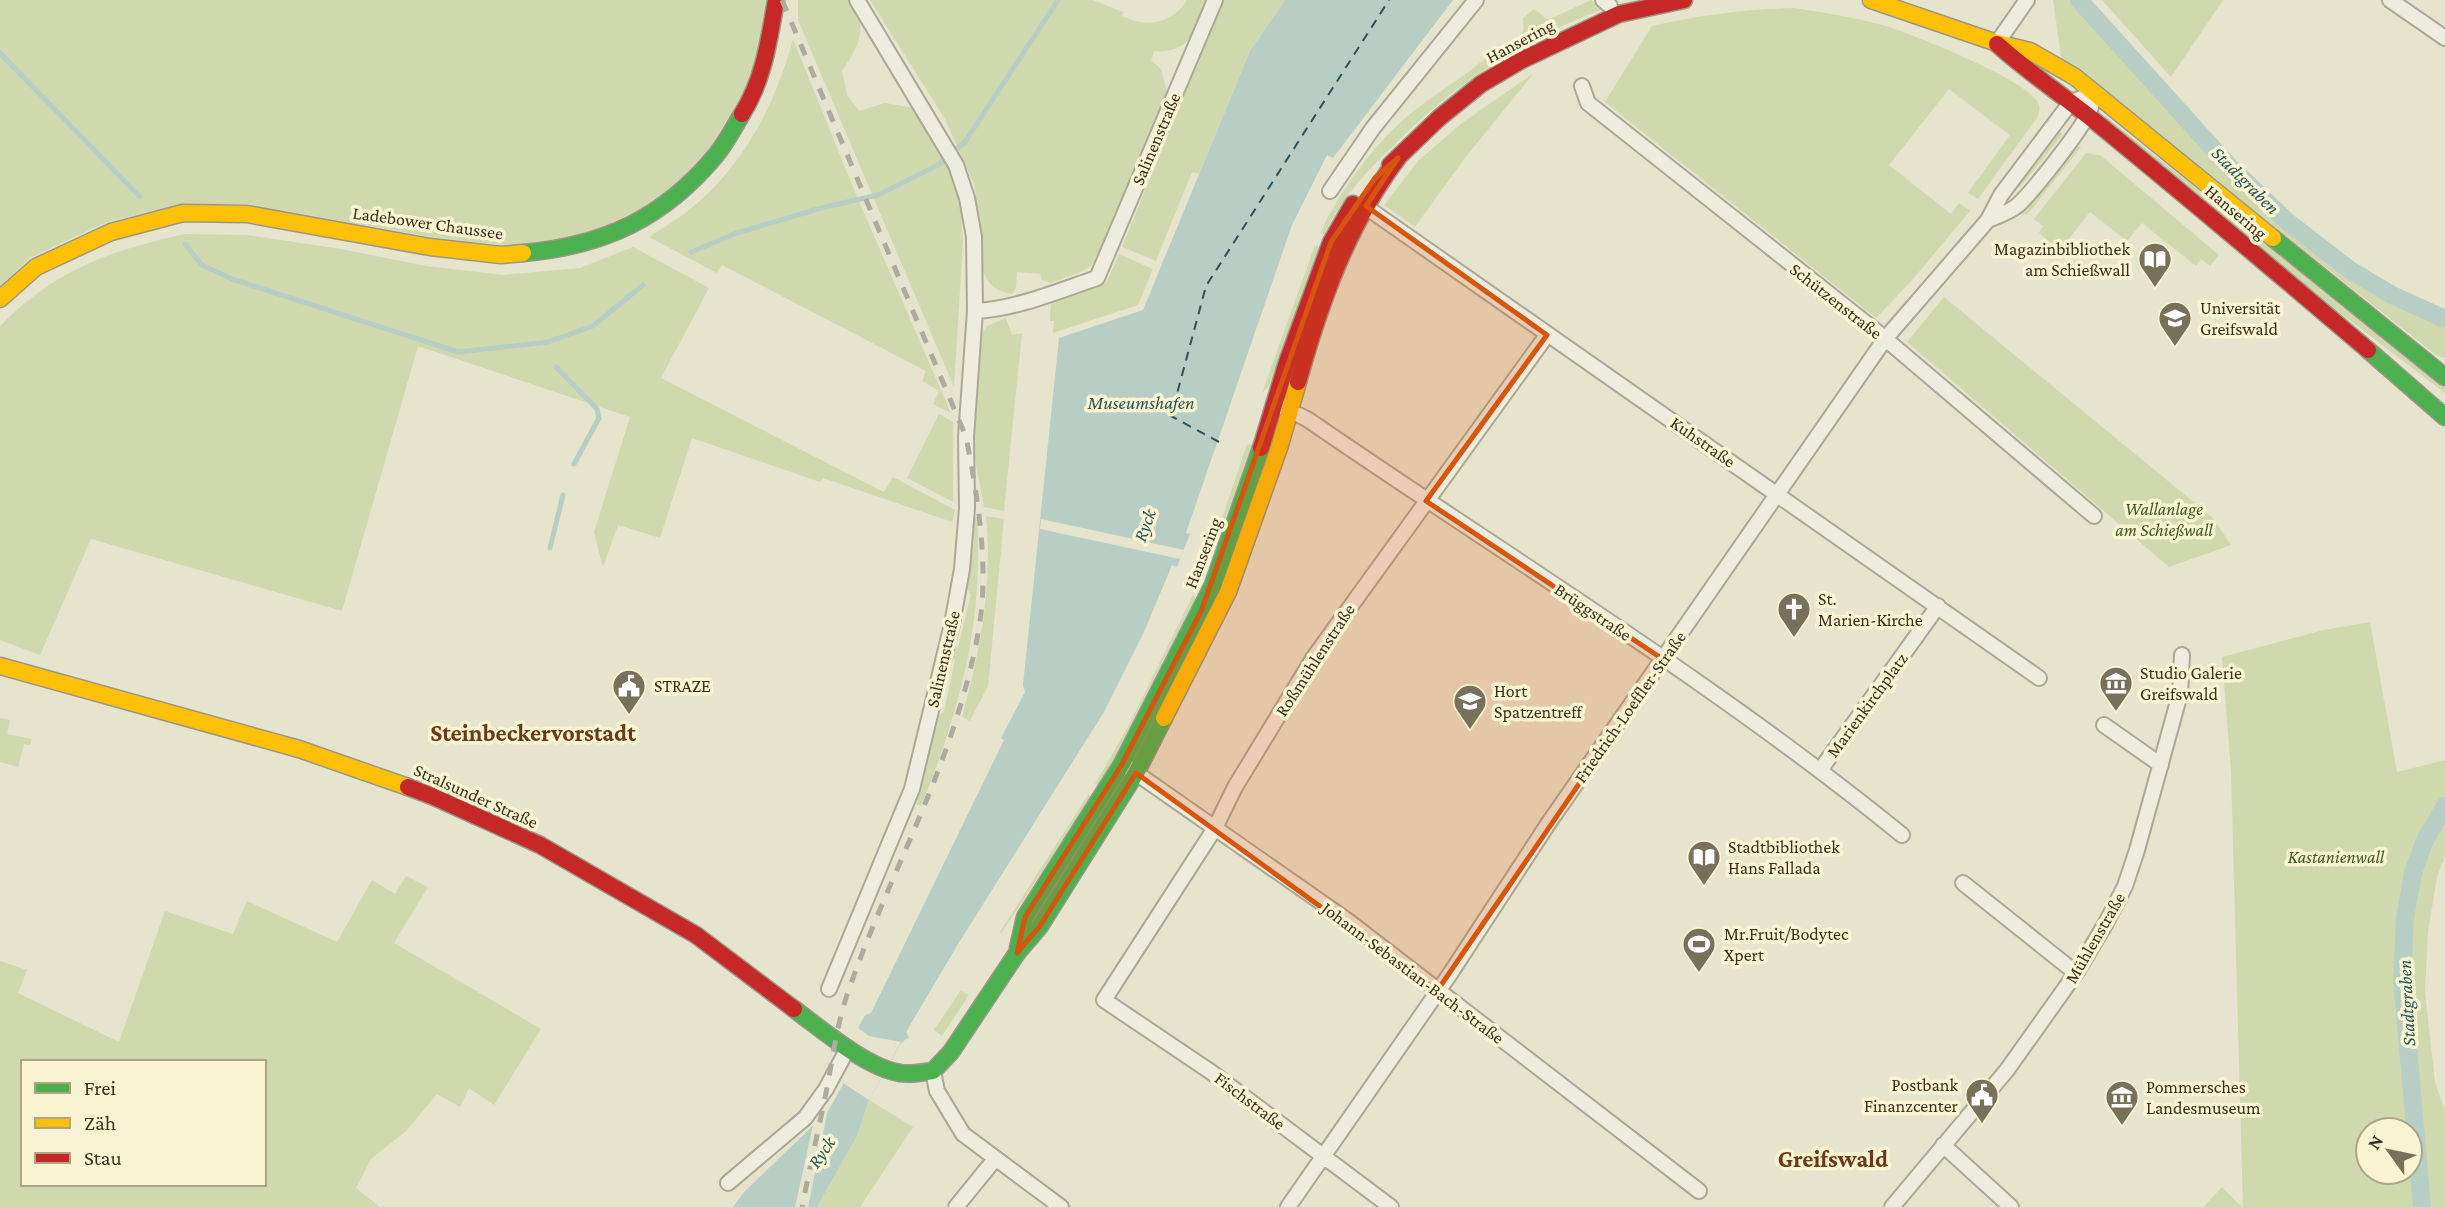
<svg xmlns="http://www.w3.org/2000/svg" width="2445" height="1207" font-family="'Crimson Pro',serif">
<rect width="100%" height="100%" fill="#e6e4cc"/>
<!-- green -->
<path fill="#d0d9ad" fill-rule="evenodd" d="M0 0H766L757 55 744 92 710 147 682 178 649 205 593 232 545 242 501 245 431 237 248 204H182L107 222 30 258 0 286Z
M798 0H852C868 29 859 46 842 71L847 95 859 111 885 103 914 108 950 170 960 199 963 242 954 387 798 20Z
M870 0H1093L1123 12 1122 16C1147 28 1172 24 1187 0H1206C1192 31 1193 53 1154 51L1151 60 1161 69 1167 93 1109 238C1093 273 1083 271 1050 283L1042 280 1040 274 1017 272 1016 288 1012 294C996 291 989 286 983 271L975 187 945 119Z
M1223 0H1285L1250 51 1199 174 1192 172 1156 261 1122 247Z
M1591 0 1603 9C1522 40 1454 84 1393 146 1365 173 1341 199 1324 235L1320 233C1339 193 1369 151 1402 121 1423 102 1448 87 1471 70 1476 66 1482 61 1488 57 1507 46 1527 47 1523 18L1534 9 1548 20Z
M2053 0H2069C2154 91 2236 191 2337 265 2370 289 2408 305 2445 322V358L2436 355 2080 73 2062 62Z
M2102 0H2223L2171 77Z
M1794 8C1826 13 1859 18 1889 27 1916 36 2028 80 2038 103 2041 108 2039 113 2037 118L1978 199 1968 193 2010 135 1949 89 1889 165 1951 214 1959 203 1970 211 1913 279 1876 318 1605 102 1652 26C1700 15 1745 9 1794 8Z
M793 39 855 192 951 413 933 404 939 391 922 381 926 371 722 265 717 273 649 237C662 228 677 220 689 210 744 166 775 105 793 39Z
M1534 73 1464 159 1415 227 1384 205 1419 160 1462 123Z
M2106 117 2445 384V393L2302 284 2104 120Z
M2057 130 2063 134 2020 187 2017 188V185Z
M2077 146 2081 147 2027 215 2021 213Z
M2086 153 2100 155 2219 255 2210 266 2201 259 2196 266 2142 223 2127 241 2090 212 2060 250 2039 233 2043 226 2034 219Z
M185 234 247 235 341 249 426 266 503 275 580 268 633 247 709 288 661 378 884 492 893 477 955 510 952 522 823 478 820 482 692 438 660 538 618 525 603 567 594 532 630 417 418 346 342 611 91 539 40 655 0 640V326C55 270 111 250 185 234Z
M1315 245 1319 247 1269 386 1262 393Z
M1119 254 1153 269 1138 305 1053 333 1054 321H1050L1051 303 1106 283Z
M1944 297 2213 518 2231 545 2169 567 1907 342Z
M1006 318 1012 335 1022 333 1004 511 984 507 972 442 978 340 987 326Z
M939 414 953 422V502L907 478Z
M1247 444 1252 445 1216 550 1212 548Z
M986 516 1004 519 988 686 970 721 962 717C980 652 993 585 986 516Z
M973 517H977C984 620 960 711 921 806L914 803 937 716 944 712 955 660 951 655 953 650 958 647 971 594 966 589 974 542Z
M1193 595 1196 598 1131 729 1099 786 1095 784 1128 727Z
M2370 622 2397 772 2445 760V857L2437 877 2428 932 2425 992 2435 1082 2445 1110V1207H2243L2231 772 2222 657 2324 630ZM2368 1130H2410V1172H2368Z
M0 718 10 720 7 734 32 739 30 745 24 744 18 767 0 762Z
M1088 795 1091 797 1001 934 1000 932Z
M406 876 428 887 394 943 541 1029 494 1105 469 1088 460 1107 437 1094 406 1131 371 1159 356 1188 380 1207H0V961L27 970 18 993 119 1042 165 911 233 934 247 901 337 942 372 880 395 894ZM23 1062H264V1184H23Z
M961 990 969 995 942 1036 934 1030Z
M869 1100 913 1127 860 1207H817L857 1136Z
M2222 1187 2242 1207H2243H2203Z"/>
<!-- water -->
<path fill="#b8cdc4" d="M1285 0H1453L1333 158 1327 155 1292 225 1186 533 1190 534 1177 567 1172 565 1144 632 1104 712 958 944 906 1032 909 1037 901 1043 869 1100 857 1136 817 1207H733L744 1192 829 1110 869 1036 858 1028 865 1015 871 1013 1004 740 1001 738 1025 692 1023 685 1059 338 1143 310 1250 51Z"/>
<!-- pier -->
<path fill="#e6e4cc" d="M1041 519 1184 550 1180 559 1040 529Z
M869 1036 901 1042 869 1100 843 1083Z
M829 1104 808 1207H795L814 1121Z"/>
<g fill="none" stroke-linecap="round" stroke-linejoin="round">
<!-- stream -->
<path stroke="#b8cdc4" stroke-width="5" d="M0 53 140 197
M185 244 202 265 232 279 458 352 548 342 593 326 643 285
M691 252 737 233 821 208 878 195 938 165 965 142 1058 0
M556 367 597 409 599 418 574 464
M550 548 563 495"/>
<!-- canal -->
<path stroke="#b8cdc4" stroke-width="18" d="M2079 0 2228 165 2289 223 2350 270 2392 295 2445 319
M2422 1207 2402 979 2405 918 2413 873 2425 840 2445 806"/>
<!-- ferry -->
<path stroke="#2b555b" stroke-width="2" stroke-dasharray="9 7" stroke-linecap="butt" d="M1219 442 1171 416 1206 286 1389 0"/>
<defs>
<path id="street" d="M1603 0 1610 6
M2390 0 2445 38
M1997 43 2027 0
M1582 86 1588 103 1876 331 2094 516
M1330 191 1373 128 1476 0
M1366 207 2039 678
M1988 220C1998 216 2010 212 2018 205 2032 192 2087 124 2091 107
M975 311C1016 309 1058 291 1097 278L1215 0
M1282 407 1307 419C1506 556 1714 682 1902 835
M2104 725 2161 765
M1129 768 1348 921 1699 1191
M1821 769 1938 606
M1963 883 2076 973
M829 989 912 789 952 624 962 569 967 508 966 437 975 311 974 237 967 198 956 165 857 0
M933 1071 937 1091 963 1134 1061 1207
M1943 1145 2011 1207
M728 1183 805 1118 826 1089 848 1048
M956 1207 995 1159
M1288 1207 1450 974 1548 824 1885 339 1988 220 2001 195 2071 102 2095 93
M1391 1207 1211 1072 1104 1000 1215 828 1235 787 1314 657 1547 335
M1892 1207 2007 1070 2076 973 2106 923 2125 886 2137 850 2180 694 2182 655"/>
<path id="fast" d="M2273 238 2445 377
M523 253C604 246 664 218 716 155 726 143 734 127 742 114
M2368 350 2445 417
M1018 948 1025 917 1122 764 1213 585 1261 448
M794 1009C821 1029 867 1068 900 1073 911 1075 923 1072 933 1071L951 1052 1017 953 1040 926 1136 773 1164 718"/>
<path id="slow" d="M1871 0 1997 43 2030 51 2075 77 2273 238
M0 299 36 267 111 232 183 213 247 214 430 247 501 255 523 253
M0 666 299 749 408 787
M1164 718 1228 592 1280 445 1298 382"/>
<path id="jam" d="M1997 44C2030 74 2067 98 2102 127 2191 200 2280 275 2368 350
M742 114C764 79 769 40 776 0
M1390 165 1439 118 1481 84 1520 61 1619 14 1684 0
M1298 382C1320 303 1348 224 1398 158
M1261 448 1287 362 1331 242 1353 204
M408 787 432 796 540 845 696 935 794 1009"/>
</defs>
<!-- street casing -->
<use href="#street" stroke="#aba895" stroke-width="18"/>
<!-- fast casing -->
<use href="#fast" stroke="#9b9785" stroke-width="19"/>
<!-- slow casing -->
<use href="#slow" stroke="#9b9785" stroke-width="19"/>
<!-- jam casing -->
<use href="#jam" stroke="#9b9785" stroke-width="19"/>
<!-- street -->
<use href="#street" stroke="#eeecde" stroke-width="14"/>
<!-- fast -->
<use href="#fast" stroke="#4caf50" stroke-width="16"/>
<!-- slow -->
<use href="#slow" stroke="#ffc107" stroke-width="16"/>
<!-- jam -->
<use href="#jam" stroke="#c62828" stroke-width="16"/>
<!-- rail -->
<path stroke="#adab9e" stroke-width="5" stroke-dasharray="12 12" stroke-linecap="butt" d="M782 0 966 437C977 493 986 548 982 605 979 635 972 665 964 693 935 798 882 892 847 995 837 1025 833 1056 827 1088 819 1127 810 1167 802 1207"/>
</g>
<!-- marked area -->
<path fill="#d7550e" fill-opacity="0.2" stroke="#d7550e" stroke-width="5" stroke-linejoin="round" d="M1398 158 1366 206 1547 335 1426 501 1664 660 1437 991 1136 773 1040 926 1017 953 1025 917 1122 764 1202 609 1331 242 1375 178Z"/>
<!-- icons -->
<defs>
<symbol id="library-pin" viewBox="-11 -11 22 30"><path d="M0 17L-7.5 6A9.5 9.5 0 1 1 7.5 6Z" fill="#77705a" stroke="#f8f4d1"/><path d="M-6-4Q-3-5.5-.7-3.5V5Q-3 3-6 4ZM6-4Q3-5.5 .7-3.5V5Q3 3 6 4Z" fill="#fff"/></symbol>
<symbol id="university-pin" viewBox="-11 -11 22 30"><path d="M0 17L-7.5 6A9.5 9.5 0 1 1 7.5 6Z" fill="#77705a" stroke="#f8f4d1"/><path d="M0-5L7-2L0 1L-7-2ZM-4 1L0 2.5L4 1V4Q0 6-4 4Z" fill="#fff"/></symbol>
<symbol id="church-pin" viewBox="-11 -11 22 30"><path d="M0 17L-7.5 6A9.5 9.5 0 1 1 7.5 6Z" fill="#77705a" stroke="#f8f4d1"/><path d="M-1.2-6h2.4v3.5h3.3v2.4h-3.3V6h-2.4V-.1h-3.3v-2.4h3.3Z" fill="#fff"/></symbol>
<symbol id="museum-pin" viewBox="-11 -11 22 30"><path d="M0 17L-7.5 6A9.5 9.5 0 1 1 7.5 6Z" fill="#77705a" stroke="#f8f4d1"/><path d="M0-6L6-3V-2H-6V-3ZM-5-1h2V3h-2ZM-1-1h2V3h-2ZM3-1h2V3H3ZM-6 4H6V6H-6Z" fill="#fff"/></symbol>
<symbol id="civic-pin" viewBox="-11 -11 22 30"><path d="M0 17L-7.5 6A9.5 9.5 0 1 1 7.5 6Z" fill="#77705a" stroke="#f8f4d1"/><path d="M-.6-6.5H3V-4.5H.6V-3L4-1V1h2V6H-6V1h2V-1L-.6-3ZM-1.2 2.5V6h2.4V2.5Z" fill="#fff"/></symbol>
<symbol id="school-pin" viewBox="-11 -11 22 30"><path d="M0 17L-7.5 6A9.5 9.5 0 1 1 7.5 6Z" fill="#77705a" stroke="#f8f4d1"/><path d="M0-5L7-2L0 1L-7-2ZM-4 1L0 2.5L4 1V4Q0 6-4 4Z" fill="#fff"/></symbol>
<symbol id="stadium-pin" viewBox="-11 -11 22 30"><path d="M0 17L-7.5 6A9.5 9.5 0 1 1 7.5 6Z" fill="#77705a" stroke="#f8f4d1"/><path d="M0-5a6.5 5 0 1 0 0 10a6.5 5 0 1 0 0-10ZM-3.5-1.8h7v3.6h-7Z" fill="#fff"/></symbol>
</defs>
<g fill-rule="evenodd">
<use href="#library-pin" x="2136" y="240" width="38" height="52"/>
<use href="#university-pin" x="2156" y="299" width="38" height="52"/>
<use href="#church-pin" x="1775" y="590" width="38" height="52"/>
<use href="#museum-pin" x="2097" y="664" width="38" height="52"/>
<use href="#civic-pin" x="610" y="667" width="38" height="52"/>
<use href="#school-pin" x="1451" y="682" width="38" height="52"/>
<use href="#library-pin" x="1685" y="838" width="38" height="52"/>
<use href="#stadium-pin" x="1680" y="925" width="38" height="52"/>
<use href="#civic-pin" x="1963" y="1076" width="38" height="52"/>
<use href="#museum-pin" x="2103" y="1078" width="38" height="52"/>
</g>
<g text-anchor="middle" stroke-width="7" stroke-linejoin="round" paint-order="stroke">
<!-- street labels -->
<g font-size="18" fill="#3b311c" stroke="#f8f4d1">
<text transform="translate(1520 41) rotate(-28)" y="6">Hansering</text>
<text transform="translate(1156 139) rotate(-67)" y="6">Salinenstraße</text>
<text transform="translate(2236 212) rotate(40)" y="6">Hansering</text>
<text transform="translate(428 223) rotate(8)" y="6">Ladebower Chaussee</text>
<text transform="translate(1836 301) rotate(38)" y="6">Schützenstraße</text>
<text transform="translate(1703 442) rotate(35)" y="6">Kuhstraße</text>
<text transform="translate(1203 553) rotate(-69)" y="6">Hansering</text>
<text transform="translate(1593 612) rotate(34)" y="6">Brüggstraße</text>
<text transform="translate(943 659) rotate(-77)" y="6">Salinenstraße</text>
<text transform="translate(1315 660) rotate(-57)" y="6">Roßmühlenstraße</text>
<text transform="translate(1867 705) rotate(-54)" y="6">Marienkirchplatz</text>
<text transform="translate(1630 707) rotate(-55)" y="6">Friedrich-Loeffler-Straße</text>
<text transform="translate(476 796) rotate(24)" y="6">Stralsunder Straße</text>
<text transform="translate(2095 938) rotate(-60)" y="6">Mühlenstraße</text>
<text transform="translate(1413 973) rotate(37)" y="6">Johann-Sebastian-Bach-Straße</text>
<text transform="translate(1250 1101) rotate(37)" y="6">Fischstraße</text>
</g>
<!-- poi labels -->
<g font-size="18" fill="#3b311c" stroke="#f8f4d1" text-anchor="start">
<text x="2130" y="255" text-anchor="end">Magazinbibliothek<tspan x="2130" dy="21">am Schießwall</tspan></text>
<text x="2200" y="314">Universität<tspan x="2200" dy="21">Greifswald</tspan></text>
<text x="1818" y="605">St.<tspan x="1818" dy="21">Marien-Kirche</tspan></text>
<text x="2140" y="679">Studio Galerie<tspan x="2140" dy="21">Greifswald</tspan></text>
<text x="654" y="692">STRAZE</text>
<text x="1494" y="697">Hort<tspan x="1494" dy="21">Spatzentreff</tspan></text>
<text x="1728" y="853">Stadtbibliothek<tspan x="1728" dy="21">Hans Fallada</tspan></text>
<text x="1724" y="940">Mr.Fruit/Bodytec<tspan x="1724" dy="21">Xpert</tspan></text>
<text x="1958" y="1091" text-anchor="end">Postbank<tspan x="1958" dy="21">Finanzcenter</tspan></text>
<text x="2146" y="1093">Pommersches<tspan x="2146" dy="21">Landesmuseum</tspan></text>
</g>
<!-- park labels -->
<g font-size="18" font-style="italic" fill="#405822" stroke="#f8f4d1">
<text x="2164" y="515">Wallanlage<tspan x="2164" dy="21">am Schießwall</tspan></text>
<text x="2336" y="863">Kastanienwall</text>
</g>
<!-- water labels -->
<g font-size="19" font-style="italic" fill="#2b555b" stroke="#f8f4d1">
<text transform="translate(2246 180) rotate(45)" y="7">Stadtgraben</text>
<text x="1141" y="409">Museumshafen</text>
<text transform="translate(1144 525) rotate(-70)" y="7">Ryck</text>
<text transform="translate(2406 1003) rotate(-93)" y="7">Stadtgraben</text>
<text transform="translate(821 1152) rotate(-56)" y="7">Ryck</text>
</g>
<!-- district labels -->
<g font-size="24" font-weight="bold" fill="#6a3919" stroke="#f8f4d1">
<text x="533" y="741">Steinbeckervorstadt</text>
<text x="1833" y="1167">Greifswald</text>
</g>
</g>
<!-- legend -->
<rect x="21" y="1060" width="245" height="126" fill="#f8f4d1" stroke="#aca689" stroke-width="2"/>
<rect x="35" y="1083" width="35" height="10" fill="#4caf50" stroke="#aca689" stroke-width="2"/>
<text x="84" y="1095" font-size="21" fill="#3b311c">Frei</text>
<rect x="35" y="1118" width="35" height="10" fill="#ffc107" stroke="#aca689" stroke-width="2"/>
<text x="84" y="1130" font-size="21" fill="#3b311c">Zäh</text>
<rect x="35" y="1153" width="35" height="10" fill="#c62828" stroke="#aca689" stroke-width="2"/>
<text x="84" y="1165" font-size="21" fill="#3b311c">Stau</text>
<!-- north arrow -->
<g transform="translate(2389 1151) rotate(303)"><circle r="33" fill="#f8f4d1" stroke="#aca689" stroke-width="2"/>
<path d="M0-5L12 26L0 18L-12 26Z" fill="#77705a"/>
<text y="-10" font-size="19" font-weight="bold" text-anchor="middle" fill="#3b311c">N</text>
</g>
</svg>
